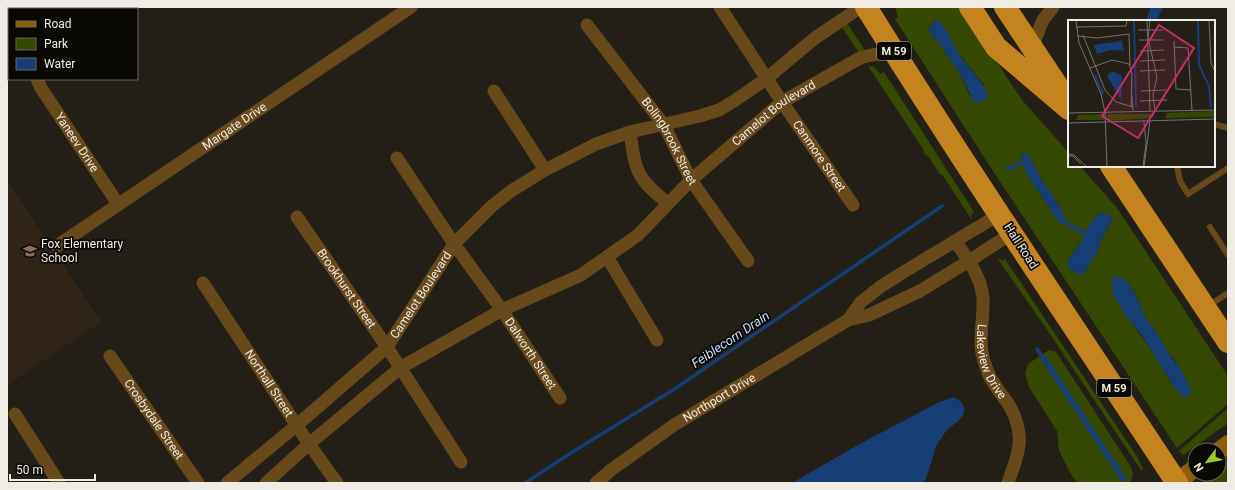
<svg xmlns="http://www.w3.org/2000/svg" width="1235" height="490" font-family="Roboto,sans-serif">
<rect width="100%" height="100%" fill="#231f16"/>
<!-- education -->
<path fill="#302416" d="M7 180 101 322 7 385Z"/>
<!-- green -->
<path fill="#354800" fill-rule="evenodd" d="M895 7H960L1022 100 1069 153V166H1080L1117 208 1228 376V404L1177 448 993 171 895 19 898 17ZM938 19 942 24 958 53 984 85 970 96 959 72 939 43 929 31C930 25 932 22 938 19ZM1023 154H1028L1044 184 1050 191 1064 215 1056 218C1050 211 1047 204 1042 197 1034 184 1023 171 1021 155ZM1098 214 1110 216 1113 219 1101 240 1097 252 1082 276 1068 267 1070 257 1081 242 1088 227ZM1125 280 1133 290 1139 302 1143 314 1156 332 1167 351 1175 360 1191 389 1171 382C1155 351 1131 325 1113 295Z
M847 23 864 49 863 51 859 53 841 26Z
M868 66 874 67 880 74 884 72 974 212 971 214 972 220 943 176 939 173 928 156 925 155 923 149Z
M997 258 1002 261 1005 259 1138 458 1143 469 1141 470 1048 331Z
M1049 350 1056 352 1131 467C1133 473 1134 478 1129 483H1077L1069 471 1059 450 1057 431 1029 387 1025 373 1028 364Z
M1228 408V423L1185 454 1183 455 1179 451Z
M1228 463V483H1203L1214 474H1219V470Z"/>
<!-- water -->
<path fill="#163d74" d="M1151 7H1164L1160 13 1157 21H1146Z
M938 19C947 29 952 42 959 54 968 68 981 79 988 95L987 98 978 103 974 102 959 72 939 43 929 31C930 25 933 22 938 19Z
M1024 152 1028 154 1044 184 1050 191 1064 215V219L1062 224H1061C1053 217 1049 207 1043 198 1036 187 1021 169 1021 155Z
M1105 213 1113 218 1101 240 1097 252 1082 276 1068 267 1067 264 1070 257 1081 242 1088 227 1098 214Z
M1113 277H1119L1125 280 1133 290 1139 302 1143 314 1156 332 1167 351 1181 369 1187 382 1191 389 1190 396 1184 398 1177 391 1141 334 1128 319 1113 295 1112 287Z
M1045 355 1127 479 1122 482 1040 358Z
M954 397C959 400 965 404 964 411 964 420 951 425 946 431 943 436 938 442 936 447 932 459 929 471 924 483H792L856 446 939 402Z"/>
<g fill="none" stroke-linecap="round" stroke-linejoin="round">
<!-- stream -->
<path stroke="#163d74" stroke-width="3.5" d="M1007 169 1026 161
M1061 219 1088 236
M1037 349 1045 361
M525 483 574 451 673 390 942 206"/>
<!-- lane -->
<path stroke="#68491c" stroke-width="6" d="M1214 124 1228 128
M1177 166 1180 181 1188 194 1228 168
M1210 227 1228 255
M1208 306 1228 293"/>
<!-- street -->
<g stroke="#68491c" stroke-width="13">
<path id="s1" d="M720 7 782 102 853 205"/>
<path d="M107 9 110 7"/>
<path id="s2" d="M587 25 664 125 691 180 748 261"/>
<path d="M1032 47 1043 20 1053 7"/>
<path id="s3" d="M37 79 41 88 118 204"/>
<path d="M494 91 545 170"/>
<path d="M630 132C635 170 637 180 668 203"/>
<path id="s4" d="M397 158 454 244 502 310 560 398"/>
<path id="s5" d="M297 217 387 347 461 462"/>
<path id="s6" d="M955 241C967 258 981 276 983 298 984 317 979 334 982 353 984 362 987 371 991 379 996 387 1001 394 1007 402 1016 415 1022 434 1018 451 1016 462 1011 473 1008 483"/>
<path id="s7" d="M57 246 411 7"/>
<path d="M607 257 657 340"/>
<path id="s8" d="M203 283 309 444 337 483"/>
<path d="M848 320 861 302 880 287 902 273 1000 214"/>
<path id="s9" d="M110 356 198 483"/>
<path d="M15 414 59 483"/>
<path id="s10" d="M227 483 297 425 387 347 454 244 492 206 511 191 545 170 596 144 630 132 700 116 719 110 734 101 766 79 815 38 861 7"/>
<path id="s11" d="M266 483 309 444 400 368 502 310 581 275 638 235 691 180 782 102 860 58C872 54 883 53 895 53"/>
<path id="s12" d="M596 483 611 470 674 425 848 320 869 315 920 291 969 261 1012 233"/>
</g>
<!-- secondary -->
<path stroke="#915f03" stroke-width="18" d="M1219 451 1228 444
M1176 483 1195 468"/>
<!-- highway -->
<path stroke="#c38420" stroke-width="22" d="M866 7C966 168 1073 325 1177 483
M970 7 996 47 1069 109
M1005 7 1063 94
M1111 166 1228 342"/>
</g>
<!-- icons -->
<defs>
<symbol id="school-bare" viewBox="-9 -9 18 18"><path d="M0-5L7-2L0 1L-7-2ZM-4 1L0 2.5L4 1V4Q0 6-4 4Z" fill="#8d6e63" stroke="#0b0906" stroke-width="2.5" paint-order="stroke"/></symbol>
</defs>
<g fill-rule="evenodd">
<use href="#school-bare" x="20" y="241" width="20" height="20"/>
</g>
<g text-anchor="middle" stroke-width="3.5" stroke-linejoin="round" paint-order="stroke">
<!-- shield labels -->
<g fill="#0b0906" stroke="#aba8a3" stroke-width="1">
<rect x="877" y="42" width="34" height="18" rx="3"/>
<rect x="1097" y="379" width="34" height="18" rx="3"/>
</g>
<g font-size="11" font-weight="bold" fill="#efece6">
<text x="894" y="55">M 59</text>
<text x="1114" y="392">M 59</text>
</g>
<!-- street labels -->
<g font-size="12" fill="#efece6" stroke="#0b0906">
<text dy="4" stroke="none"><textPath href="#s11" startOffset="633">Camelot Boulevard</textPath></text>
<text dy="4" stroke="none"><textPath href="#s7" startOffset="214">Margate Drive</textPath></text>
<text dy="4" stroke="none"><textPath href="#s3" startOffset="75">Yaneev Drive</textPath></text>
<text dy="4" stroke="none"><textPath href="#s2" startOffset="143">Bolingbrook Street</textPath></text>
<text dy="4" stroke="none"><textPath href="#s1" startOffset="179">Canmore Street</textPath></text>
<text transform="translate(1021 246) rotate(57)" y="4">Hall Road</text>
<text dy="4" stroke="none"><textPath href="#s5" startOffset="87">Brookhurst Street</textPath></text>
<text dy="4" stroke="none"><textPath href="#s10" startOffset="272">Camelot Boulevard</textPath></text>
<text dy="4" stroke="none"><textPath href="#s4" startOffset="237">Dalworth Street</textPath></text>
<text dy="4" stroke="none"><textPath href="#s6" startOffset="130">Lakeview Drive</textPath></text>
<text dy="4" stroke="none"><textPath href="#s8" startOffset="120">Northall Street</textPath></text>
<text dy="4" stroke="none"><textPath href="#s12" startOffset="150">Northport Drive</textPath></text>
<text dy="4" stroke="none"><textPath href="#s9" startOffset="77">Crosbydale Street</textPath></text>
</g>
<!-- poi labels -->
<g font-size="12" fill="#efece6" stroke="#0b0906" text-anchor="start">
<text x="41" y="248">Fox Elementary<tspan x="41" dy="14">School</tspan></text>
</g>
<!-- water labels -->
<g font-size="13" font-style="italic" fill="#c4dcfe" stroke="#0b0906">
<text transform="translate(730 339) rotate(-34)" y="5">Feiblecorn Drain</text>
</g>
</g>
<!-- overview -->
<g transform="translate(1068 20)">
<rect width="147" height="147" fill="#231f16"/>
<path d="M147 91V97L97 98 99 93ZM36 94V100H8L10 95ZM39 94H86V95L83 98 40 101Z" fill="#354800"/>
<path d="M54 21 56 31 43 30 29 34 26 25ZM44 51 54 56 53 80 39 56Z" fill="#163d74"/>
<path fill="none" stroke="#163d74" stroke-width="2" d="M66 0 68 87M130 0 131 45 141 66 143 87M27 55 35 74"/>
<path fill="none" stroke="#757169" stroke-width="1" d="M8 0 11 23 33 74 37 92M79 0 82 91M82 0 80 18 89 57 85 75 87 90M141 0 143 43 147 52M8 7 58 6 59 0M70 10H95M15 15 37 70 48 82 65 87M9 16 29 18 61 14 62 46M71 20H95M106 21 108 69 123 70M106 27 120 28 124 90M72 31 96 30M72 41 97 40M22 48 44 40 61 44 64 54 63 87M72 51 97 50M73 71 98 70M64 76 65 91M72 81 99 80M37 92 39 147M0 93 147 90M0 103 147 99M0 134 6 135 19 147M0 136H5L13 144M75 147 78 123 76 102M76 147 82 101"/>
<path fill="#c62d69" fill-opacity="0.15" stroke="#c62d69" stroke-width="2" d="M91 5 126 28 70 118 34 96Z"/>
<rect width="147" height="147" fill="none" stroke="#efece6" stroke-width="2"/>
</g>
<!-- border -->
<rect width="1235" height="490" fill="none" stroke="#efece6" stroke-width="16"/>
<!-- legend -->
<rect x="8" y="8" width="130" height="72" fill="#0b0906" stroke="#666460"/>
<rect x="16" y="21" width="20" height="6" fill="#915f03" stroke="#666460"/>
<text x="44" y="28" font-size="12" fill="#efece6">Road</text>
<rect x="16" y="38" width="20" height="12" fill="#354800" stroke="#666460"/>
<text x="44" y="48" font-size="12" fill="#efece6">Park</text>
<rect x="16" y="58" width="20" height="12" fill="#163d74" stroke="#666460"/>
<text x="44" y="68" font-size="12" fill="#efece6">Water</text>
<!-- north arrow -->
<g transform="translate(1207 462) rotate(238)"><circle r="19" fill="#0b0906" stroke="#666460"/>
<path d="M0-3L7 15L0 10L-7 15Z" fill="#9bcb33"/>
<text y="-6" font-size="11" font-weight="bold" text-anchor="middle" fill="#efece6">N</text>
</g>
<!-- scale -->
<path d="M10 474v6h85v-6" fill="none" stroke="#efece6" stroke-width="2"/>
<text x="16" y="474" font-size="12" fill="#efece6" stroke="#0b0906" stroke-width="3" paint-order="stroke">50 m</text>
</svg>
